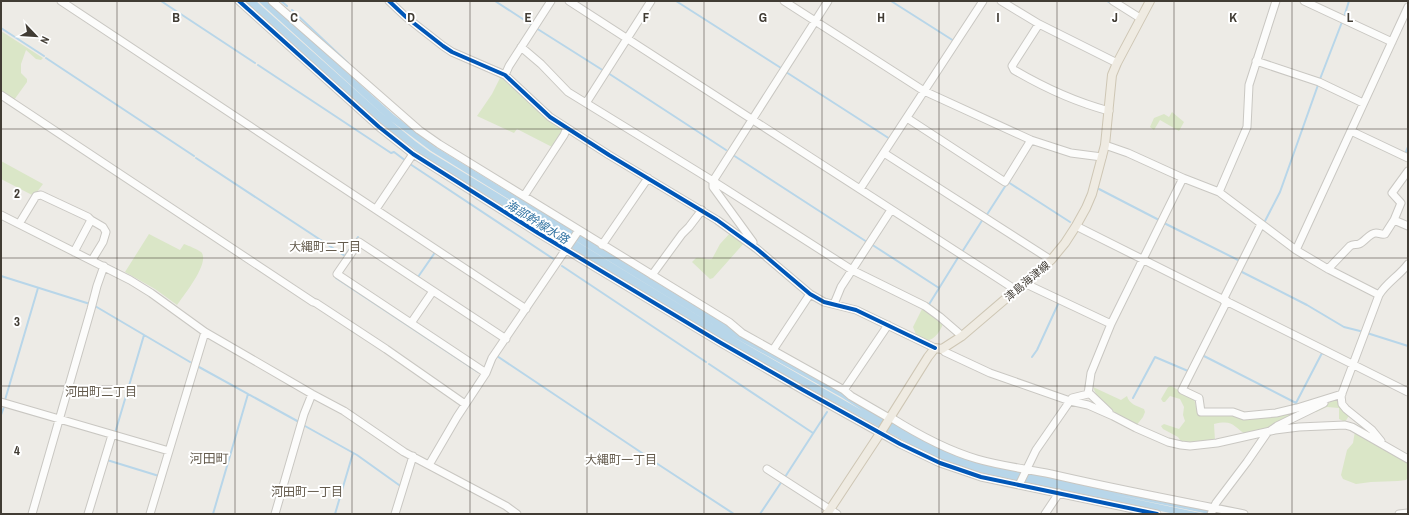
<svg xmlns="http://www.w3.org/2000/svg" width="1409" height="515" font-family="'Archivo Narrow','Noto Sans JP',sans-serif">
<rect width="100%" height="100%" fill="#edebe6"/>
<!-- green -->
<path fill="#dae6c7" d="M1 31 43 58 41 60 36 59 26 50 21 64V73L27 79V82L14 100 1 91Z
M491 71 503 76 563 129V132L554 148 517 129 514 133 477 116 492 94 500 78 493 74Z
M1172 112 1184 122 1179 131 1160 120 1154 130 1150 127 1154 118 1164 114 1169 117Z
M1 161 43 184 34 196 1 179Z
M731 232 745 242 713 278 710 279 692 262 696 258C702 257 706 260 712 259L720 244Z
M149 234 180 250 184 244C189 246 197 249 201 252 211 262 183 296 177 305L155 289 125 272Z
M924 308 944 322C940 331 936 339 926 341L917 337 913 327 922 309Z
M1171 386 1194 399 1198 414H1230L1304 409 1277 425 1247 435C1233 427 1234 419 1214 424L1215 441 1200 443H1182L1178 437 1163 429 1161 426 1164 424 1179 429 1185 421 1183 415 1184 407 1180 399 1170 396 1165 402H1163L1161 399 1168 387Z
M1093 387 1121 400 1127 396C1129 404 1137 406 1144 409L1145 412 1143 417 1136 426C1119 416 1099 405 1093 387Z
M1337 399 1350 414 1345 422 1339 419V408L1327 407 1316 412H1312L1313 410Z
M1355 431 1408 461V477L1406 480 1398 481 1371 482 1356 484 1343 479 1341 475 1347 450 1353 443Z"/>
<!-- water -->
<path fill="#b8d6e9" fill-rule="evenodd" d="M245 1H256L388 119 258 1H268L394 115 434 146 733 329 738 334 843 393 847 398 931 443 955 453 1233 514H1209L1111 494 1205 514H1175L991 476 945 462 922 451 725 342 568 246 426 158 384 126ZM391 121 431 151 573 239 730 335 841 397 863 411 730 335 430 152 415 141Z"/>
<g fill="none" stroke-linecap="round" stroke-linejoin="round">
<!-- stream -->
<path stroke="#b8d6e9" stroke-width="2" d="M161 1 255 63
M281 1 287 6
M495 1 532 25
M676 1 781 68
M891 1 954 41
M1107 1 1112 4
M292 10 348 63
M1344 17 1349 1
M1 28 44 56
M536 28 604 71
M46 58 194 156
M258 65 391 153 394 152 406 161
M609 72 608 73 726 150
M786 72 890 139
M1320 79 1342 22
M1405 154 1408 147
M733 155 867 242
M196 158 345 256
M410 164 555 260
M1008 182 1070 222
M1099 189 1159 220
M986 216 1006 185
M1164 223 1240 261
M1264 223 1280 192 1318 85
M871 244 939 288
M962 252 983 219
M345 256 358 237
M562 266 706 362
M1240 271 1307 305 1344 327 1360 331
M1 276 90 304
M418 277 436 251
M336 278 478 372
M95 306 190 362
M928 306 959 256
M1367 333 1408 346
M1202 355 1296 403 1322 353 1324 354
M497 356 645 455
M1032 357 1037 350 1059 302
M709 364 813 433
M199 367 299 422
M1133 398 1155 357 1188 371
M5 400 38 288
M1 415 4 407
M305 426 357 455 399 485
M115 433 144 335
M647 457 734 514
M107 460 159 476
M785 477 827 412
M213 514 248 394
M335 514 353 453
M760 514 782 481"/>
<defs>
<path id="minor" d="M61 1 526 309
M239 1 379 127 413 154 538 233 721 343 803 390 900 444 940 463 981 477 1157 514
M272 1 419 130 439 144 729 322 742 333 844 390 851 396 889 418
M389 1 406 17 443 46 452 52 505 75 550 117 609 155 717 220 757 249 810 294 824 302 856 310 935 348
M569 1 1016 290
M784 1 924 91 1031 140 1071 153 1102 157
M1001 1 1039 24 1117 63
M1113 1 1140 18
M1304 1 1392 42
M1039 24 1012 66 1014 70C1043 87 1075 102 1109 111
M521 47 541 64 568 92 713 181 852 270 925 306 940 317 962 336
M1256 61 1319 82 1363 103
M505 75 509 66 551 1
M1 95 313 302 316 303 386 349 465 404
M586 103 651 1
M907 118 1005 182 1031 140
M1351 131 1408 158
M1105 145 1128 153 1183 178 1219 192 1296 250 1328 269 1379 295
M884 153 1051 260
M860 189 983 1
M1219 192 1247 127 1249 85 1276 1
M524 196 564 135 567 128
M376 209 413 154
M1 215 130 280 151 293 205 332 312 394 344 411 404 452 506 506 517 514
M91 220 103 227 106 232 103 242 92 260
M1394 220 1408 226
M19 224 36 196 41 195 88 217 91 220 74 252
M1076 226 1408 392
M753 242 713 187V181L828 1
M602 245 648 178
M1296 250 1408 7
M1328 269 1350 246C1353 244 1356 245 1359 244 1365 242 1369 233 1376 233 1380 233 1381 235 1385 234L1394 220 1401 203 1392 193 1408 171
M652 275 682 234 689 227 702 210
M1024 283 1111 324
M1223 300 1261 224
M1227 301 1182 390 1199 398 1201 412H1233L1244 416 1276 413 1297 408 1342 394
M834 304 841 287 891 210
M411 323 433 291
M942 349 945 352 990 373 1070 401 1088 405 1113 416 1136 428 1168 442 1181 445 1190 446 1217 443 1275 430 1299 427 1345 425 1352 427 1408 459
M773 350 810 294
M486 373 337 274 359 242 506 339
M844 390 888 325
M1088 392 1109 412
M1 402 169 451 205 332
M890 417C917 434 946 450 977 459 1001 466 1027 469 1051 474 1115 489 1180 501 1244 514
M1381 441 1372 430 1346 409 1342 404 1341 396 1379 295C1386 283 1399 276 1408 264
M429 465 457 417 486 373 492 358 579 230
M767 469 837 514
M1019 485 1036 450 1072 398 1088 394 1091 373 1111 324 1183 178
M32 514 91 309 97 286 104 266
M88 514 112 435
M150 514 169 451
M275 514 304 414 312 394
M395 514 413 456
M1045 514 1059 493
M1211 514 1216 503 1247 462 1267 433 1277 426 1324 403
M1399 514 1408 513"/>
<path id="major" d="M827 514 881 432 928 357 935 348 942 349 962 336 1051 260 1065 243 1076 226 1086 208 1092 194 1105 145 1112 75 1117 63 1150 1"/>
</defs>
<!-- minor casing -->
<use href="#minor" stroke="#c9c7c2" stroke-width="9"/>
<!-- major casing -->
<use href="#major" stroke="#cec6b4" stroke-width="10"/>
<!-- minor -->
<use href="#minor" stroke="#fcfcfb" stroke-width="7"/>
<!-- major -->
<use href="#major" stroke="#efebe2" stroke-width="8"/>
<defs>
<path id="cycleway" d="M239 1 379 127 413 154 538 233 721 343 803 390 900 444 940 463 981 477 1157 514
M389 1 406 17 443 46 452 52 505 75 550 117 609 155 717 220 757 249 810 294 824 302 856 310 935 348"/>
</defs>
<!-- cycleway casing -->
<use href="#cycleway" stroke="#fff" stroke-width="6"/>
<!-- cycleway -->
<use href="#cycleway" stroke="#0057b8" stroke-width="4"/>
</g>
<!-- grid -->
<path fill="none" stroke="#413c34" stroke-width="1" stroke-opacity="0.55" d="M117 1V514M235 1V514M352 1V514M470 1V514M587 1V514M704 1V514M822 1V514M939 1V514M1057 1V514M1174 1V514M1292 1V514M1 129H1408M1 258H1408M1 386H1408"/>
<g text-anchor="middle" stroke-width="4" stroke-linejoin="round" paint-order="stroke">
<!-- street labels -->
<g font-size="11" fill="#413c34" stroke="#fff">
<text transform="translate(1027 281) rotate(-40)" y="4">津島海津線</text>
</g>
<!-- water labels -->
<g font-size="12" font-style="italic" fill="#3676a4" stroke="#fff">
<text transform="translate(537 222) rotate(32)" y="4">海部幹線水路</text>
</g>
<!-- neighbourhood labels -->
<g font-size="12" fill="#635a4c" stroke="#fff">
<text x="325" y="251">大縄町二丁目</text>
<text x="101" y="396">河田町二丁目</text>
<text x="621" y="464">大縄町一丁目</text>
<text x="307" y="496">河田町一丁目</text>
</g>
<!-- quarter labels -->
<g font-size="13" fill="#635a4c" stroke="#fff">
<text x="209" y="463">河田町</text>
</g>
</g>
<g font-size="13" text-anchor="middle" font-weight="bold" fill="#413c34" stroke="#fff" stroke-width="4" stroke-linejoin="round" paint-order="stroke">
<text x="176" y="22">B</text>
<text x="294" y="22">C</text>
<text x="411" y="22">D</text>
<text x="528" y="22">E</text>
<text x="646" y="22">F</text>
<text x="763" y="22">G</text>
<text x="881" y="22">H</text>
<text x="998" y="22">I</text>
<text x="1115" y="22">J</text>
<text x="1233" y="22">K</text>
<text x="1350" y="22">L</text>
<text x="17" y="198">2</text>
<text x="17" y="326">3</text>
<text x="17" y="455">4</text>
</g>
<!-- border -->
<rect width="1409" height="515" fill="none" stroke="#413c34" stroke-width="4"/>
<!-- north arrow -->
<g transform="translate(36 36) rotate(115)" stroke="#ffffff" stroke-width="3" paint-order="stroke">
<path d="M0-3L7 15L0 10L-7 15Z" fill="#413c34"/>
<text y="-6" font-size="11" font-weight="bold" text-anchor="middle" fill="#413c34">N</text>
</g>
</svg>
